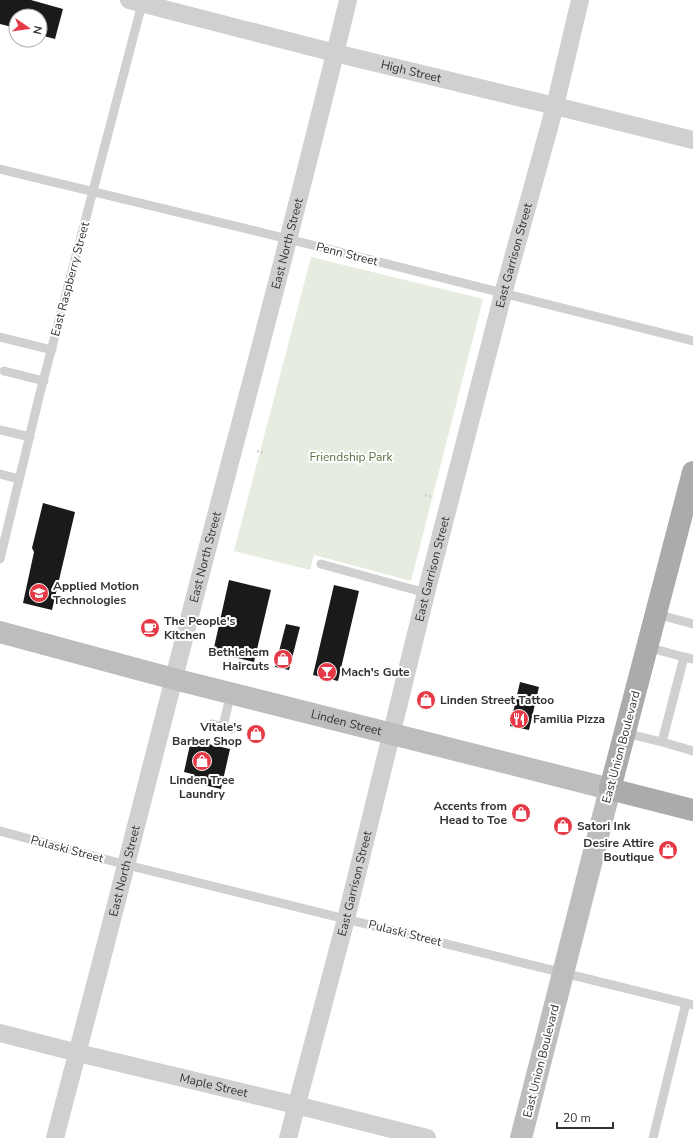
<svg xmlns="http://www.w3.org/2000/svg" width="693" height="1138" font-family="'Nunito Sans',sans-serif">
<rect width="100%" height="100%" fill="#fff"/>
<!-- green -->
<path fill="#e6ecdf" d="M311 257 483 299 411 581 314 555 310 570 234 551Z"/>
<!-- building -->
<path fill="#1a1a1a" d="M0 0H31L63 9 55 39 40 35V16H16V28L0 24Z
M43 503 75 512 52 610 23 603 34 552 32 548Z
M229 580 271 590 254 662 213 652Z
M334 585 359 591 338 681 313 675Z
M286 624 300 627 289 670 275 667Z
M520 682 539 687 529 730 510 726Z
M191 740 230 749 221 789 191 782 192 774 184 772Z"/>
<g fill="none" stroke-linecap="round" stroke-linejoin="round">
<!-- path -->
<path stroke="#cdcdcd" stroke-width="2.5" stroke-dasharray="2 2" stroke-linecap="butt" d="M257 451 265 453
M425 495 433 497"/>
<!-- lane -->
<path stroke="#d0d0d0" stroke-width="9" d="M0 169 288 239 693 341
M0 337 52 350
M4 371 44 381
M0 430 30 437
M0 474 19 479
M0 559 40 393 143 0
M321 564 426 593
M656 614 693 624
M647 647 684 657
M693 659 684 657 662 742 693 751
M212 724 232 729
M223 726 231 693
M625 733 662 742
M0 831 127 865 693 1005
M653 1138 686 1003"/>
<!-- street -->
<g stroke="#d0d0d0" stroke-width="18">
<path id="s1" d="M129 0 335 53 555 106 693 140"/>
<path id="s2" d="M0 1033 78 1053 296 1105 427 1138"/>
<path id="s3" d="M55 1138C103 959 147 780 194 600 246 400 300 201 348 0"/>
<path id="s4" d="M288 1138 346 919 426 593 503 294 555 106 580 0"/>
</g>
<!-- secondary -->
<path stroke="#bdbdbd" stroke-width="22" id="s5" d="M0 632 174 679 610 789 521 1138"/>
<!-- primary -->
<path stroke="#ababab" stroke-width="22" d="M693 472 610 789 693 810"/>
</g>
<!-- icons -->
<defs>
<symbol id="school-disc" viewBox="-11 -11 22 22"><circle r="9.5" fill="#e63946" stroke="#fff"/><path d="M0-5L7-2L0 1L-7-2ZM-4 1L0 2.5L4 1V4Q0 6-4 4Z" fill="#fff"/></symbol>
<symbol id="cafe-disc" viewBox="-11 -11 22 22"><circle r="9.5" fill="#e63946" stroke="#fff"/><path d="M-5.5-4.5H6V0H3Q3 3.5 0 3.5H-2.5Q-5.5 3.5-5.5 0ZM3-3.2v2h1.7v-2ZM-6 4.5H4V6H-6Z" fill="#fff"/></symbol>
<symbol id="shop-disc" viewBox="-11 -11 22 22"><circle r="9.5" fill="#e63946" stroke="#fff"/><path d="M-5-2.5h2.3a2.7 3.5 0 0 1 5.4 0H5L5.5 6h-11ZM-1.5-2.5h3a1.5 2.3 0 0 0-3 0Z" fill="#fff"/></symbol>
<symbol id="bar-disc" viewBox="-11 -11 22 22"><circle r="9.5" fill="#e63946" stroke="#fff"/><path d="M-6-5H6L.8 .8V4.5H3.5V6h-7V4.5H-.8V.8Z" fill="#fff"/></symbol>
<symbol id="restaurant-disc" viewBox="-11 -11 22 22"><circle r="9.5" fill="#e63946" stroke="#fff"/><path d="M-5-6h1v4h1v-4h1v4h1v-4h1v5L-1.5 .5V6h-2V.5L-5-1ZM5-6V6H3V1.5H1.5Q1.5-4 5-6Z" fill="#fff"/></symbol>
</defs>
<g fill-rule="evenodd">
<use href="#school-disc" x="28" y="582" width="22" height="22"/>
<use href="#cafe-disc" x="139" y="617" width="22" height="22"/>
<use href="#shop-disc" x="272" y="648" width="22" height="22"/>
<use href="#bar-disc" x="316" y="661" width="22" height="22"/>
<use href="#shop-disc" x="415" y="689" width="22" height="22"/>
<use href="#restaurant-disc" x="508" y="708" width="22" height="22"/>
<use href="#shop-disc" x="245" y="723" width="22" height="22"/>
<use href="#shop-disc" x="191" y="750" width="22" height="22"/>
<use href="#shop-disc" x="510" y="802" width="22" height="22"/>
<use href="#shop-disc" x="552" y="815" width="22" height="22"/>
<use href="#shop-disc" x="657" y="839" width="22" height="22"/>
</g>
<g text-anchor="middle" stroke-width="4" stroke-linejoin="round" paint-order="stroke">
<!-- street labels -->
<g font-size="12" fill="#333" stroke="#fff">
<text dy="4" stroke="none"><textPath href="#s1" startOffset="291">High Street</textPath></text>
<text dy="4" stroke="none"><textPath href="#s3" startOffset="924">East North Street</textPath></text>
<text transform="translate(347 254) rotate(14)" y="4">Penn Street</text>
<text dy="4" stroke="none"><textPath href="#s4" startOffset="911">East Garrison Street</textPath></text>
<text transform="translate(70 279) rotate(-75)" y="4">East Raspberry Street</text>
<text dy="4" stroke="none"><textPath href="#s3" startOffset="600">East North Street</textPath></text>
<text dy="4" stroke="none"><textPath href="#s4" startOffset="587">East Garrison Street</textPath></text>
<text dy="4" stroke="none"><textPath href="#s5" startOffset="358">Linden Street</textPath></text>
<text transform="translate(621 747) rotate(-75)" y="4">East Union Boulevard</text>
<text transform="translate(67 849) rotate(15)" y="4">Pulaski Street</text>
<text dy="4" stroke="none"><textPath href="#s3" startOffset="276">East North Street</textPath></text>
<text dy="4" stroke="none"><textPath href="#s4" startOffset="263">East Garrison Street</textPath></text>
<text transform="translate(405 933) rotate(14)" y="4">Pulaski Street</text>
<text transform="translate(541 1061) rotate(-76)" y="4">East Union Boulevard</text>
<text dy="4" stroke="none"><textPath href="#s2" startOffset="220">Maple Street</textPath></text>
</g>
<!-- park labels -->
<g font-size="12" fill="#56703f" stroke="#fff">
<text x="351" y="461">Friendship Park</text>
</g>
<!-- poi labels -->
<g font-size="12" font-weight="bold" fill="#333" stroke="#fff" text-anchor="start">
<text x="53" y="590">Applied Motion<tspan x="53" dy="14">Technologies</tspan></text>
<text x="164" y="625">The People's<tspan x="164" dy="14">Kitchen</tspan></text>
<text x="269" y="656" text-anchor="end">Bethlehem<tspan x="269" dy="14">Haircuts</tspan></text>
<text x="341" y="676">Mach's Gute</text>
<text x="440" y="704">Linden Street Tattoo</text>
<text x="533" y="723">Familia Pizza</text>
<text x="242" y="731" text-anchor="end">Vitale's<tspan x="242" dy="14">Barber Shop</tspan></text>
<text x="202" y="784" text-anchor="middle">Linden Tree<tspan x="202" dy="14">Laundry</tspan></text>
<text x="507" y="810" text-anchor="end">Accents from<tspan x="507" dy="14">Head to Toe</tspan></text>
<text x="577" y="830">Satori Ink</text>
<text x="654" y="847" text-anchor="end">Desire Attire<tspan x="654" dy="14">Boutique</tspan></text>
</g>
</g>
<!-- north arrow -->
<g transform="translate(28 28) rotate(103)"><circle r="19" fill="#ffffff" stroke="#adadad"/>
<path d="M0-3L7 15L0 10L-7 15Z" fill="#e63946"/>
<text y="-6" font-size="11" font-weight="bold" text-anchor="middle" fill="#333333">N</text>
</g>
<!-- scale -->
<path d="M557 1122v6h56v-6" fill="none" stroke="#333333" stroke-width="2"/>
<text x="563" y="1122" font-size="12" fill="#333333" stroke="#ffffff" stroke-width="3" paint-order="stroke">20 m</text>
</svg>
